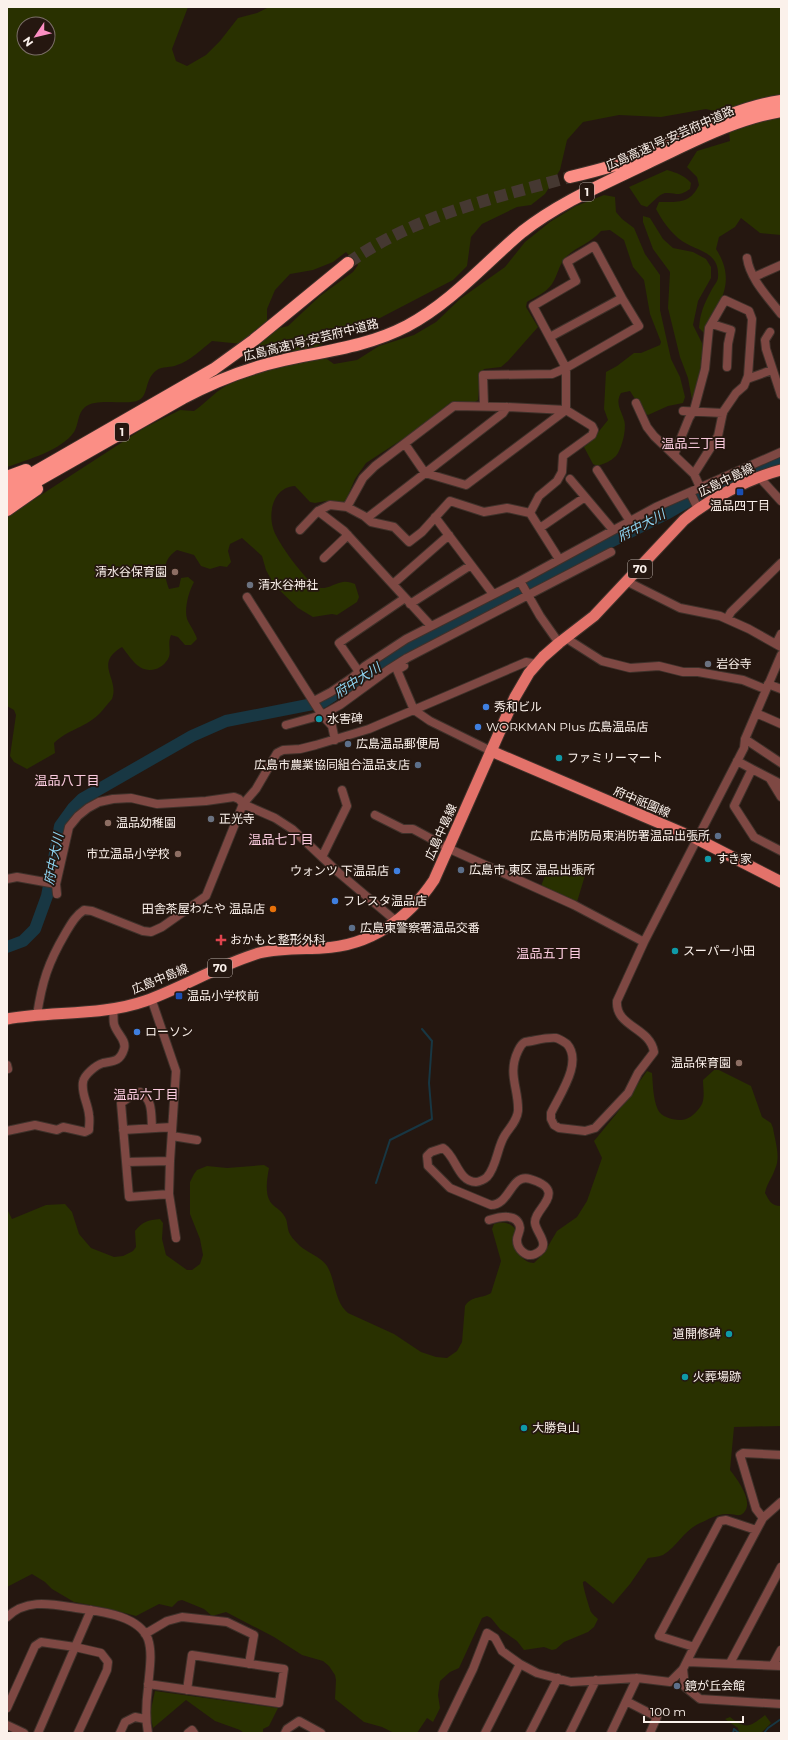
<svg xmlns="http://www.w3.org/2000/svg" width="788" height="1740" font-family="Montserrat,'Noto Sans JP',sans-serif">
<rect width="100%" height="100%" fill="#251710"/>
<!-- green -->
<path fill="#293100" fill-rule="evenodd" d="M7 7H188L172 49 176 61 187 66 206 55 220 41 238 18 257 13 269 7H781V95L722 113 706 109 661 117 619 115 583 122 567 140 560 170 545 194 531 205 517 207 482 224 471 237 467 266 453 280 380 318 347 327 313 350 273 359 262 355 254 347 272 330 288 326 320 296 353 272 358 265 346 252 333 262 313 270 290 274 275 290 267 309V325L242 344 212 341C202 349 190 361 177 365 171 368 162 366 157 370 144 379 149 395 139 400 128 406 97 397 85 407 77 414 79 424 74 432 62 450 27 460 7 467ZM24 24H48V48H24Z
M781 117V235L760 233 741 218 735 227 719 237 716 249C737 282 720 300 706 332L704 333 699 328C700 313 704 304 711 291 713 286 718 282 718 277 720 250 695 252 678 238 668 229 662 220 656 209L659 202C678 202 690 204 699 185L697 177 687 167 697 151 730 141 729 131 769 119Z
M667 170C677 173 684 175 691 183L690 189C677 198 677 192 665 193 658 195 653 202 647 207L641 205 629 187Z
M604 195 615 197 616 212 622 219 634 228 645 254 660 275V310L671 359 680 377 685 397 683 403 668 406 648 415 644 413 630 391 621 393C615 403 621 410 624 420 627 428 622 449 616 456 611 461 604 464 597 466L593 464 584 447 592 440 608 420 604 409 606 372 617 366 634 353H641L660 345 661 342 650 314 644 280 633 267 624 240 610 230 601 231C590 244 577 246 566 257 559 264 558 275 552 284 547 292 535 297 527 302L526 307 538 327 508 361 501 367 484 369 480 374 478 400 475 402H451L415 431 366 463 355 479 346 500 342 503 326 501 315 503 310 502 295 486C274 487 268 511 273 528 276 541 306 581 317 587 325 591 335 583 343 582 347 581 352 583 355 584L359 597 357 602 337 615 332 614 313 617 298 608 274 585 266 570 262 556 242 538 230 544 228 551 231 562 227 567 220 566 210 569 201 566 194 555 177 550C162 560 163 573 169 589L179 587 181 578 188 577 194 582C189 591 184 608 187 619 189 624 195 632 197 639L191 645H185L178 637 171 635C167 644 172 652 168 659 166 663 160 668 156 669 139 674 131 658 122 647 93 664 120 678 112 699 110 701 108 704 106 706 89 729 72 726 54 743L55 753 27 769 14 762 10 756 16 715 14 710 7 706V517L144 428 180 410 194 411C207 402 217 389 232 383 243 377 253 376 263 368L321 355 334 364 357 360 379 346 414 335 436 322 460 299 505 267 525 242 550 222 576 206Z
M643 216 650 218 663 239 673 248 693 252 706 259 711 267V278L698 301 693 325 702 343V360L694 400H692L688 378 680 357 668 308 670 272 653 249 643 222Z
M550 863 564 868 566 864 586 872 577 902 541 886Z
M714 1070H719L751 1086 762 1117 771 1123 773 1128C775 1141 781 1157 775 1169 772 1178 767 1183 765 1193 769 1200 771 1206 781 1206V1426L734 1427 730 1470C737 1479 753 1500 745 1511 741 1518 735 1514 729 1514 718 1513 709 1519 700 1523 684 1530 677 1547 663 1555 658 1557 652 1557 648 1558L630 1584 613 1604 585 1581 583 1582C582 1584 590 1610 591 1612 593 1615 596 1617 598 1619L594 1627 588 1632 564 1642 556 1649 552 1650 544 1647 524 1650 517 1641 500 1629 491 1618 487 1616 482 1618 459 1668 450 1672 440 1681 438 1695 440 1708 433 1722 427 1718 417 1733H394L382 1727 364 1722 335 1699 336 1680 335 1675 329 1666 323 1661 302 1655 274 1637 226 1612 212 1616 204 1609 182 1600 178 1601 172 1607 159 1604 136 1616 106 1608 74 1602 52 1589 45 1582 32 1574 7 1587V1209L12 1219 46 1205 65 1204 72 1212 79 1234 91 1248 114 1257 123 1256 133 1251 136 1247 135 1231C142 1222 148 1220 160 1219L163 1223 162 1239 166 1255 187 1270H192L200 1264 203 1255 200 1239 190 1214V1182L194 1174 197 1170 207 1166 227 1168 264 1165 269 1168C267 1179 264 1195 272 1204 276 1208 282 1211 285 1217 287 1220 287 1224 288 1229 289 1235 295 1241 300 1246 308 1253 321 1257 327 1266 336 1281 334 1301 348 1313L394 1334 421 1352 436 1357 447 1358 457 1351 462 1342 465 1306C472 1295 482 1299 491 1293L501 1261 492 1229 494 1224C502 1221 510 1222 516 1230 515 1234 513 1239 514 1243 516 1252 524 1263 534 1263L544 1253 557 1231 577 1217 587 1201 602 1158 594 1141 617 1113 647 1071 652 1073C653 1085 653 1099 658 1110 662 1118 678 1122 686 1119 692 1117 699 1110 702 1104 705 1097 703 1087 703 1080Z
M155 1691 278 1708 269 1726 263 1729V1733H244L240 1730 215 1721 186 1700 153 1728 150 1714Z
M765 1715 771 1723 761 1733H739L738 1728 725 1719 730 1717C746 1730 750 1727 765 1715Z"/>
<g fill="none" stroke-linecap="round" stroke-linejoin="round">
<!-- stream -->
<path stroke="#183743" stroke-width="2" d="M376 1183 390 1140 432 1119 429 1083 432 1041 422 1029
M733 1733 734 1729 739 1733
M764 1733 768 1728 781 1719"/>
<!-- river -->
<path stroke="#183743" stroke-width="12" d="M7 947 23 941 35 929 47 896 60 826 73 808 82 799 192 736 226 721 323 702 389 659 555 570 666 514 706 491 757 468 781 460"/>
<!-- highway-tunnel -->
<path stroke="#453831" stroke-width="12" stroke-dasharray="12 6" stroke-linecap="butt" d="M348 263C414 216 493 198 570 177"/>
<defs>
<path id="minor" d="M747 258C750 279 768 297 781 314
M754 277 781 265
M712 324 731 330 728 344 727 367
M770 332 765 340 766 349 781 395
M550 337 622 298
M747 379 772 370
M636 403 647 427 654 436 694 474 700 487
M683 411 723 413
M405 444 425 473 466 485 566 410V368L533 306 576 281 567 262 594 246 622 298 639 326 566 368 552 374 483 375 484 406
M674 455 689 418 694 410 705 369 709 328 725 300 749 311 752 319 748 376 744 386 736 393 723 412 718 436 694 474
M597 470 630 521
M760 478 781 501
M570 479 613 530
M690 492 698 509
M347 507 363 478 375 466 454 406 507 407 566 410 592 426 594 430 592 435 563 456 562 472 557 481 539 496 530 513 559 559
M318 511 344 531 431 626
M435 517 493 594
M367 518 503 413 507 407
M540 528 585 497
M300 530 318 511 330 505 347 507 364 516 371 522 394 527 409 542 422 532 450 501 484 512 507 508 530 513
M324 558 348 535
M520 581 540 616 559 643
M628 582 680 608 720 616 749 629 781 647
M393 584 449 535
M247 597 322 715 332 726 335 740
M410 604 471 565
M727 619 731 612 781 563
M567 637 569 640 602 661 630 668 659 666 683 672H698L743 680 765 689
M776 644 781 634
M404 666 397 670 414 710 430 721 491 751
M359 672 339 643 405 598
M768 684 781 689
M314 701 331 692 353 677 365 666 406 639 520 581 656 507 781 452
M756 713 781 724
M286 725 322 715 340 705 388 670 407 658 611 552
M745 739 781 763
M737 761 752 769 734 806 754 837 781 851
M752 769 781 784
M770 779 781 797
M375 815 403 829H413L452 850 574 905 644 942
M322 857 347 806 342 790
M7 879 17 877 56 884
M57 894 56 884 69 827 78 816 88 808 99 802 113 799 131 798 157 804 206 801 234 797 239 799 243 804 275 818 292 829 339 873 397 922
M151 998 176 1071 170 1161 169 1194 176 1238
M37 1015C42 982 48 963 65 934 71 924 75 916 84 910L92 911 143 931 151 932 162 927 206 896 243 804 256 789 277 753 283 750 300 749 316 745 369 729 526 662 536 664
M7 1065 8 1069
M152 1128C151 1113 153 1100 140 1092L134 1094 121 1103 129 1197 169 1194
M123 1130 172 1127
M7 1131 35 1125 57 1130 63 1127 85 1132 89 1130C89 1125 90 1120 89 1115 88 1103 81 1094 83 1082 84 1075 96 1065 103 1063 113 1061 120 1062 124 1049 127 1040 116 1033 114 1024 113 1020 114 1014 113 1009
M172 1136 197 1140
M126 1162 170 1161
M489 1220C499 1217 518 1212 520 1228 520 1232 517 1236 517 1240 517 1249 526 1258 535 1254 553 1246 536 1233 535 1223 533 1209 570 1191 530 1179 511 1173 510 1205 491 1205L450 1188 428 1166 427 1156 431 1152 443 1148C456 1156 458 1182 476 1182 479 1182 485 1179 487 1177 497 1166 497 1147 505 1135 510 1127 517 1121 518 1111 519 1089 507 1074 518 1051 520 1047 521 1044 525 1042 534 1041 546 1037 556 1038 560 1039 564 1042 567 1044 583 1062 560 1094 551 1113V1119L554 1125 559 1128 585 1131 595 1128 628 1093 638 1073 654 1052C650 1027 615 1027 617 1001L644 942 744 748 745 739 781 655
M763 1518 756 1509 740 1455 743 1453 781 1455
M7 1617C25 1600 47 1603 70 1607 93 1611 138 1613 148 1639 153 1654 149 1672 148 1688 146 1703 145 1717 148 1733
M145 1634 167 1621 182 1617 227 1622 254 1635 249 1664
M694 1647 659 1636 720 1521 726 1520 756 1530
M688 1662 781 1666
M730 1663 781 1567
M773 1665 781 1650
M683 1669 685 1687 700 1699 781 1704
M148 1684 279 1703 284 1669 192 1655 187 1690
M626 1701 657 1717 650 1733
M7 1708 35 1646 41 1642 75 1647 101 1653 108 1662 107 1670 78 1733
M7 1725 24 1733
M38 1733 91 1610
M120 1733 125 1722 135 1717 145 1719
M188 1733 192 1730 194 1733
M285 1733 287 1729 299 1721 321 1733
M442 1733 473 1669 487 1633 495 1638 502 1651 520 1664 537 1673 571 1682 637 1678 670 1682 683 1669 694 1647 763 1518 781 1502
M485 1733 520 1664
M530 1733 558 1678
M570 1733 596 1680
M611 1733 637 1678"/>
<path id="major" d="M491 751 697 839 781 882
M7 1019C52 1011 102 1016 145 1001 184 987 219 965 259 953 279 948 302 949 322 948 370 946 408 919 434 880L515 697 529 673 543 657 559 643 594 616 684 520C709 499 750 478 781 470"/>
<path id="highway" d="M570 177C596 171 623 164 648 153 691 133 733 108 781 101
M7 477 26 470
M7 488 214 369 254 340 348 263
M7 498 183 398C215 381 248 368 284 360 326 351 369 346 407 326 452 302 484 264 522 232 560 202 606 183 649 162 692 142 734 119 781 111
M7 510 37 489"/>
</defs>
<!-- minor casing -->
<use href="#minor" stroke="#3f312a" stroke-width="10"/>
<!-- major casing -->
<use href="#major" stroke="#3f312a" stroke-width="13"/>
<!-- highway casing -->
<use href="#highway" stroke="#3f312a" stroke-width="14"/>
<!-- minor -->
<use href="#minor" stroke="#7e4843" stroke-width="8"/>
<!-- major -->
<use href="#major" stroke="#e3726a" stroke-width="11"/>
<!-- highway -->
<use href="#highway" stroke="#fb8e85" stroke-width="12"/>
</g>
<!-- markers -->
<g fill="#1a4fb4" stroke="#251710" stroke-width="1.5">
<rect x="736" y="488" width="8" height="8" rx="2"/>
<rect x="175" y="992" width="8" height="8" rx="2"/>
</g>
<g fill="#8d6e63" stroke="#251710" stroke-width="1.5">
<circle cx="175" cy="572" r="4"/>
<circle cx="108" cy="823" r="4"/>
<circle cx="178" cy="854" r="4"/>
<circle cx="739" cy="1063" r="4"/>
</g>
<g fill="#6b7280" stroke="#251710" stroke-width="1.5">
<circle cx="250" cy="585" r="4"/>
<circle cx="708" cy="664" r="4"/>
<circle cx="211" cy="819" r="4"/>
</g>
<g fill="#3f7fe0" stroke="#251710" stroke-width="1.5">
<circle cx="486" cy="707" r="4"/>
<circle cx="478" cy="727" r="4"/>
<circle cx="397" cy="871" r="4"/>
<circle cx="335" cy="901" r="4"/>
<circle cx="137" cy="1032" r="4"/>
</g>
<g fill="#0f9aa8" stroke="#251710" stroke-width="1.5">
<circle cx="319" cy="719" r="4"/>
<circle cx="559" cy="758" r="4"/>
<circle cx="708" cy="859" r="4"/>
<circle cx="675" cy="951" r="4"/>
<circle cx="729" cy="1334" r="4"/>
<circle cx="685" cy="1377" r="4"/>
<circle cx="524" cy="1428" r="4"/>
</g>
<g fill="#5c6f8a" stroke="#251710" stroke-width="1.5">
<circle cx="348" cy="744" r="4"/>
<circle cx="418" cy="765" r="4"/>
<circle cx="718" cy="836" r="4"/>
<circle cx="461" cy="870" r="4"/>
<circle cx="352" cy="928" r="4"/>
<circle cx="677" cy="1686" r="4"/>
</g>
<circle fill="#e8710a" stroke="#251710" stroke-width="1.5" cx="273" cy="909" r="4"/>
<path fill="#e0444e" stroke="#251710" stroke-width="1.5" d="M219 934h4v4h4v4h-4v4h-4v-4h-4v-4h4z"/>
<g text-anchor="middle" stroke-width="3.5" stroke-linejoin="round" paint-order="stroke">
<!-- shield labels -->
<g fill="#251710" stroke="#bbb0a9" stroke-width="1">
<rect x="580" y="183" width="14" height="18" rx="3"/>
<rect x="115" y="423" width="14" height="18" rx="3"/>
<rect x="628" y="560" width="24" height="18" rx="3"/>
<rect x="208" y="959" width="24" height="18" rx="3"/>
</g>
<g font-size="11" font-weight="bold" fill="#fbf1eb">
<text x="587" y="196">1</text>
<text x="122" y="436">1</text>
<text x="640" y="573">70</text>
<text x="220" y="972">70</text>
</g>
<!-- street labels -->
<g font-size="12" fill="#fbf1eb" stroke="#251710">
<text transform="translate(670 138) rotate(-24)" y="4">広島高速1号;安芸府中道路</text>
<text transform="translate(311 340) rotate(-14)" y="4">広島高速1号;安芸府中道路</text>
<text transform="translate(726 480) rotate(-26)" y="4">広島中島線</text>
<text transform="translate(642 802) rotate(23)" y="4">府中祇園線</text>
<text transform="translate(441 832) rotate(-66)" y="4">広島中島線</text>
<text transform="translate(160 979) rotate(-22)" y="4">広島中島線</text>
</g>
<!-- poi labels -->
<g font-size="12" fill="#fbf1eb" stroke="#251710" text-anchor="start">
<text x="740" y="510" text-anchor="middle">温品四丁目</text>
<text x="167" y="576" text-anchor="end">清水谷保育園</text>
<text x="258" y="589">清水谷神社</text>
<text x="716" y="668">岩谷寺</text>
<text x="494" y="711">秀和ビル</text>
<text x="327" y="723">水害碑</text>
<text x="486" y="731">WORKMAN Plus 広島温品店</text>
<text x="356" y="748">広島温品郵便局</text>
<text x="567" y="762">ファミリーマート</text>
<text x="410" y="769" text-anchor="end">広島市農業協同組合温品支店</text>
<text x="219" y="823">正光寺</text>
<text x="116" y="827">温品幼稚園</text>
<text x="710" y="840" text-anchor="end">広島市消防局東消防署温品出張所</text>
<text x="170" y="858" text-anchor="end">市立温品小学校</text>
<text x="716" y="863">すき家</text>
<text x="469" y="874">広島市 東区 温品出張所</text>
<text x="389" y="875" text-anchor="end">ウォンツ 下温品店</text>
<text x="343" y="905">フレスタ温品店</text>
<text x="265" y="913" text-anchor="end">田舎茶屋わたや 温品店</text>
<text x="360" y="932">広島東警察署温品交番</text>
<text x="230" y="944">おかもと整形外科</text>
<text x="683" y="955">スーパー小田</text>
<text x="187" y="1000">温品小学校前</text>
<text x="145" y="1036">ローソン</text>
<text x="731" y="1067" text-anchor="end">温品保育園</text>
<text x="721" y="1338" text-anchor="end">道開修碑</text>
<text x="693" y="1381">火葬場跡</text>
<text x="532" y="1432">大勝負山</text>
<text x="685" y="1690">鏡が丘会館</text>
</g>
<!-- neighbourhood labels -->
<g font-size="13" fill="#fbcbdf" stroke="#251710">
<text x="694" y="448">温品三丁目</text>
<text x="67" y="785">温品八丁目</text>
<text x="281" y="844">温品七丁目</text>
<text x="549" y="958">温品五丁目</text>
<text x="146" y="1099">温品六丁目</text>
</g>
<!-- water labels -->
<g font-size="13" font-style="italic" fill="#8ed5f3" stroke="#251710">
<text transform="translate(641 525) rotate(-28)" y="5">府中大川</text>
<text transform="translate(357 680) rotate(-33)" y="5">府中大川</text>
<text transform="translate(53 859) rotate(-79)" y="5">府中大川</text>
</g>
</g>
<!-- border -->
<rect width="788" height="1740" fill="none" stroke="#fbf1eb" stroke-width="16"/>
<!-- north arrow -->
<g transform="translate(36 36) rotate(235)"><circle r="19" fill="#251710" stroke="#7b6e68"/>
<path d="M0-3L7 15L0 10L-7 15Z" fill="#fc8fc3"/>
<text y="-6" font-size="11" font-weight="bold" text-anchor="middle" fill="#fbf1eb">N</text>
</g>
<!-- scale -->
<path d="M644 1716v6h99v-6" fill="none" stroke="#fbf1eb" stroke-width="2"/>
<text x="650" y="1716" font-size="12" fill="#fbf1eb" stroke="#251710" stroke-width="3" paint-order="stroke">100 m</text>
</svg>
